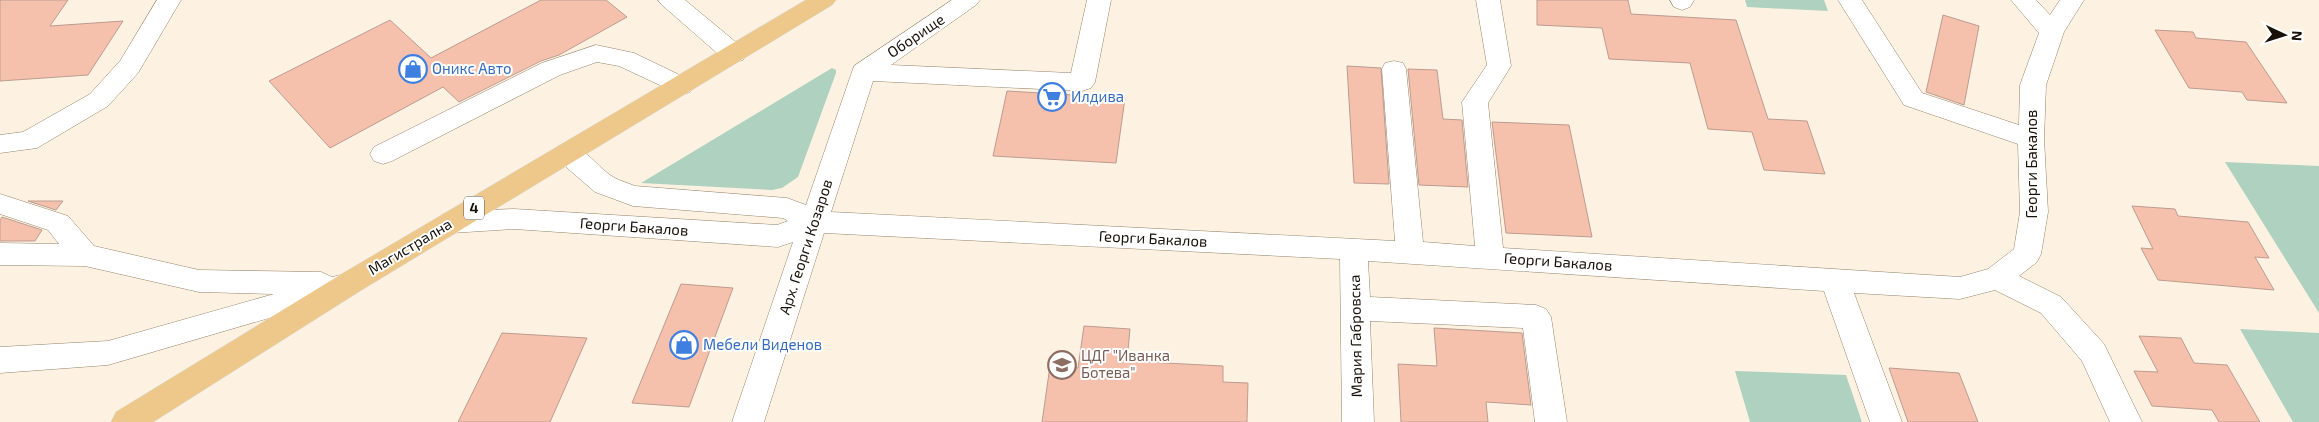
<svg xmlns="http://www.w3.org/2000/svg" width="2319" height="422" font-family="'Exo 2',sans-serif">
<rect width="100%" height="100%" fill="#fdf2e1"/>
<!-- green -->
<path fill="#aed1c0" d="M1745 0H1824L1828 11 1747 7Z
M832 68 836 70V73L798 177 782 188 772 190 641 183Z
M2225 162 2319 166V313Z
M2240 329 2319 333V422H2293Z
M1735 371 1846 375 1862 422H1750Z"/>
<!-- building -->
<path fill="#f5c0ac" stroke="#bc9c90" d="M0 0H68L50 26 123 21 88 75 0 81Z
M541 0H606L627 17 559 55 541 61 459 102 443 87 330 148 269 81 390 20 431 58Z
M1537 0H1628L1631 14 1736 20 1768 119 1807 121 1825 174 1764 170 1752 132 1708 129 1690 63 1609 59 1602 28 1537 25Z
M1943 15 1979 26 1964 105 1926 92Z
M2155 30 2193 32 2196 38 2246 42 2287 103 2247 100 2242 92 2189 88Z
M1347 66 1381 68 1389 184 1354 183Z
M1408 69 1437 70 1443 119 1462 120 1468 187 1419 185Z
M1007 91 1125 98 1116 163 993 156Z
M1492 122 1569 125 1592 237 1506 233Z
M28 201H63L56 210Z
M2132 206 2175 209 2178 216 2248 222 2269 258 2255 257 2274 290 2158 280 2141 248 2153 249Z
M2 217 42 230 35 241H0V220Z
M681 284 733 288 689 407 632 403Z
M1084 326 1130 329 1127 361 1223 366V382L1248 383 1247 422H1042L1050 366 1078 368Z
M1434 328 1522 333 1531 405 1486 402 1488 422H1401L1398 364 1437 366Z
M502 333 587 338 550 422H458Z
M2139 336 2181 338 2194 363 2227 365 2260 422H2219L2212 410 2152 406 2134 371 2158 372Z
M1889 368 1959 373 1978 422H1908Z"/>
<g fill="none" stroke-linecap="round" stroke-linejoin="round">
<defs>
<path id="minor" d="M157 0H181L138 73 108 106 37 148 0 153V135L23 132 90 94 120 61Z
M658 0H685L743 48 746 54 743 60 734 62 725 60 662 5Z
M952 0H980L976 5 891 65 1071 73 1087 0H1111L1095 82 1091 88 1082 91 873 81 831 212 1395 241 1382 69 1385 63 1394 61 1403 63 1406 69 1423 242 1475 246 1462 102 1487 65 1476 0H1500L1511 66 1488 103 1503 248 1960 277 1988 269 2014 249 2020 212 2018 144 1904 105 1838 0H1862L1922 93 2019 125 2020 85 2039 33 2011 0H2036L2050 15 2060 0H2084L2064 32 2046 85 2044 139 2048 212 2041 254 2037 262 2019 276 2061 297 2104 344 2142 422H2110L2082 361 2041 313 1995 290 1960 299 1854 293 1902 422H1870L1824 291 1368 261 1370 297 1536 305 1546 309 1551 317 1567 422H1535L1523 328 1370 321 1374 422H1342L1340 259 824 233 764 422H732L793 242 778 247 514 229 451 233 441 229 437 222 441 215 451 211 514 209 777 225 788 221 783 218 633 206 595 192 558 160 554 153 558 146C581 139 595 166 613 177 620 181 628 183 635 186L787 198 806 205 854 66Z
M1670 0H1694L1690 7 1682 10 1674 7Z
M596 45 634 53 690 80 694 86 690 92 681 95 619 66 597 62 560 75 392 161 383 164 374 161 370 154 374 147 542 63Z
M0 194 68 216 94 246 199 270 321 272 332 277 341 275 351 278 355 286 351 294 341 297 108 365 0 373V347L108 341 274 294 199 292 85 266 0 265V243L59 244 48 230 0 214Z"/>
<path id="major" d="M806 0H836L832 5 360 291 153 422H111L116 412 340 275Z"/>
</defs>
<!-- minor casing -->
<use href="#minor" stroke="#95836b" stroke-width="1"/>
<!-- major casing -->
<use href="#major" stroke="#dad9d7" stroke-width="1"/>
<!-- minor -->
<use href="#minor" fill="#fff" fill-rule="evenodd"/>
<!-- major -->
<use href="#major" fill="#eec88a" fill-rule="evenodd"/>
</g>
<!-- icons -->
<defs>
<symbol id="shop-ring" viewBox="-11 -11 22 22"><circle r="9.5" fill="#fff" stroke="#3f7fe0" stroke-width="1.5"/><path d="M-5-2.5h2.3a2.7 3.5 0 0 1 5.4 0H5L5.5 6h-11ZM-1.5-2.5h3a1.5 2.3 0 0 0-3 0Z" fill="#3f7fe0"/></symbol>
<symbol id="supermarket-ring" viewBox="-11 -11 22 22"><circle r="9.5" fill="#fff" stroke="#3f7fe0" stroke-width="1.5"/><path d="M-6-5.5h2.5l.6 2H6L4.5 2H-2.5L-4.4-4H-6ZM-1.5 3.2a1.3 1.3 0 1 0 .1 0ZM3 3.2a1.3 1.3 0 1 0 .1 0Z" fill="#3f7fe0"/></symbol>
<symbol id="school-ring" viewBox="-11 -11 22 22"><circle r="9.5" fill="#fff" stroke="#8d6e63" stroke-width="1.5"/><path d="M0-5L7-2L0 1L-7-2ZM-4 1L0 2.5L4 1V4Q0 6-4 4Z" fill="#8d6e63"/></symbol>
</defs>
<g fill-rule="evenodd">
<use href="#shop-ring" x="397" y="53" width="32" height="32"/>
<use href="#supermarket-ring" x="1036" y="81" width="32" height="32"/>
<use href="#shop-ring" x="668" y="329" width="32" height="32"/>
<use href="#school-ring" x="1046" y="349" width="32" height="32"/>
</g>
<g text-anchor="middle" stroke-width="4" stroke-linejoin="round" paint-order="stroke">
<!-- shield labels -->
<rect fill="#fff" stroke="#5d5852" stroke-width="1" x="464" y="196.5" width="20" height="23" rx="4"/>
<g font-size="14" font-weight="bold" fill="#171108">
<text x="474" y="213">4</text>
</g>
<!-- street labels -->
<g font-size="15" fill="#171108" stroke="#fff">
<text transform="translate(916 36) rotate(-34)" y="5">Оборище</text>
<text transform="translate(2032 164) rotate(-90)" y="5">Георги Бакалов</text>
<text transform="translate(634 227) rotate(4)" y="5">Георги Бакалов</text>
<text transform="translate(1153 239) rotate(3)" y="5">Георги Бакалов</text>
<text transform="translate(410 247) rotate(-31)" y="5">Магистрална</text>
<text transform="translate(806 247) rotate(-72)" y="5">Арх. Георги Козаров</text>
<text transform="translate(1558 262) rotate(4)" y="5">Георги Бакалов</text>
<text transform="translate(1356 336) rotate(-91)" y="5">Мария Габровска</text>
</g>
<!-- shop labels -->
<g font-size="15" fill="#366cbe" stroke="#fff" text-anchor="start">
<text x="432" y="74">Оникс Авто</text>
<text x="1071" y="102">Илдива</text>
<text x="703" y="350">Мебели Виденов</text>
</g>
<!-- education labels -->
<g font-size="15" fill="#785e54" stroke="#fff" text-anchor="start">
<text x="1081" y="361">ЦДГ "Иванка<tspan x="1081" dy="17">Ботева"</tspan></text>
</g>
</g>
<!-- north arrow -->
<g transform="translate(2284 35) rotate(94)" stroke="#ffffff" stroke-width="4" paint-order="stroke">
<path d="M0-4L9 19L0 12L-9 19Z" fill="#171108"/>
<text y="-8" font-size="14" font-weight="bold" text-anchor="middle" fill="#171108">N</text>
</g>
</svg>
